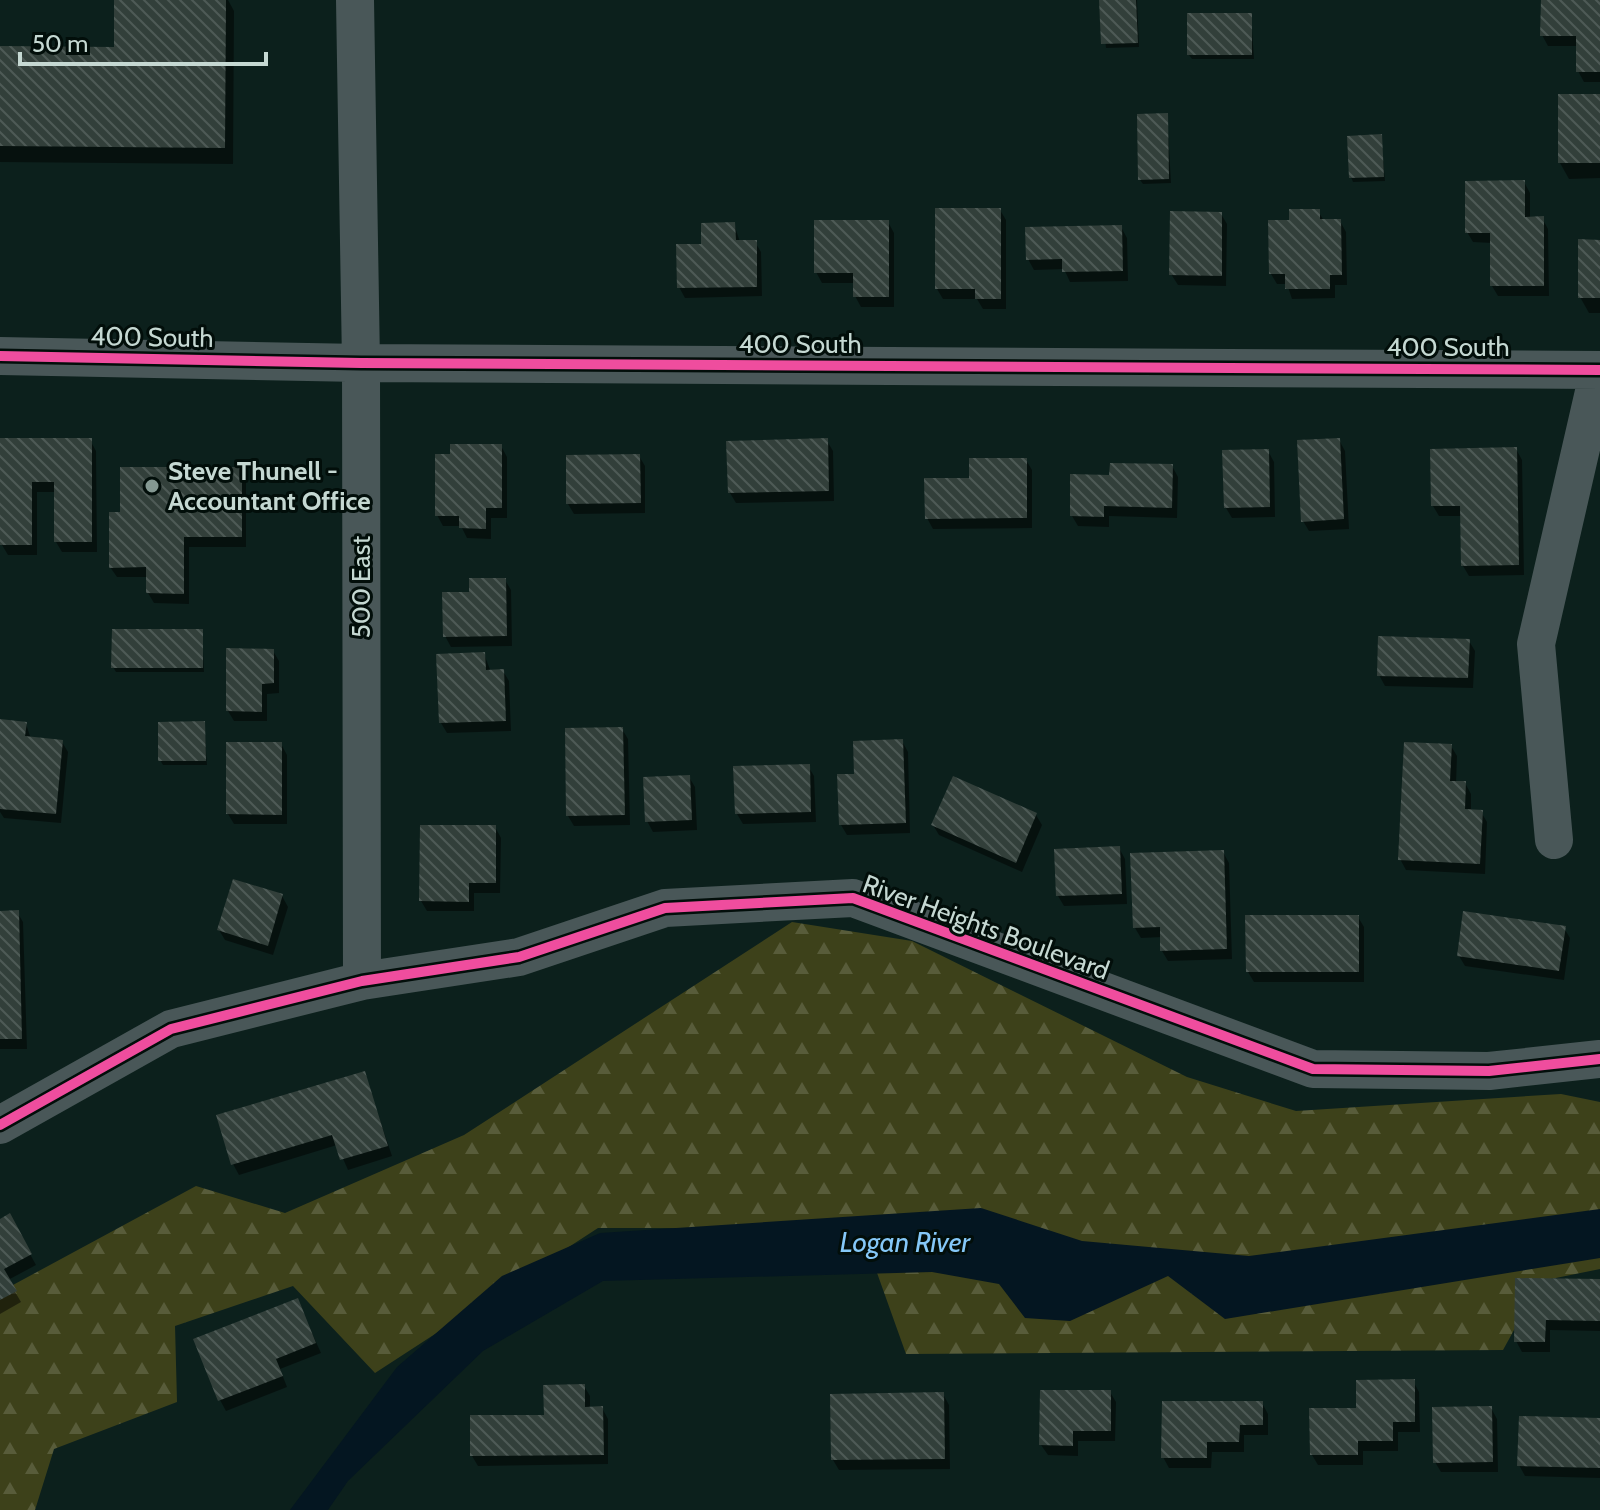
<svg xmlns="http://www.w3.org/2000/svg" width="1600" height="1510" font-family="Cabin,sans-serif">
<defs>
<pattern id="forest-firs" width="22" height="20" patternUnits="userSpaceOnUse" patternTransform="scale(2)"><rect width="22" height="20" fill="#3d411a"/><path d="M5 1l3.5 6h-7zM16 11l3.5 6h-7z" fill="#585c3a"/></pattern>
<pattern id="building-back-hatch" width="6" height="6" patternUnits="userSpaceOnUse" patternTransform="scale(2)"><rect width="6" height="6" fill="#323f3a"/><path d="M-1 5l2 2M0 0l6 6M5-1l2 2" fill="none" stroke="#4e5a56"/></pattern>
</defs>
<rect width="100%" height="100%" fill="#0c201c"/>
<!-- forest -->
<path fill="url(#forest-firs)" d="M792 922 912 941 1187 1077 1296 1111 1561 1094 1600 1102V1269L1541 1281 1503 1350 906 1354 861 1228H598L375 1373 293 1286 175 1326 177 1402 54 1449 35 1510H0V1292L196 1186 285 1213 464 1135Z"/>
<!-- water -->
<path fill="#041621" d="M981 1208 1082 1241 1249 1256 1600 1209V1258L1225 1319 1168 1276 1070 1321 1025 1318 999 1284 932 1272 603 1281 483 1351 348 1481 328 1510H290L397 1367 502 1276 600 1233Z"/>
<!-- shadow -->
<path fill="#0007" d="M116 0H228L234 11 233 164 0 162V48L116 49Z
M1101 0H1137L1139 47 1106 48Z
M1543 0H1600V82H1584L1578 71V46H1548L1542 35Z
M1251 15 1254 59H1192L1189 55Z
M1600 96V178L1569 179 1560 163Z
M1167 115 1171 183 1143 184 1140 180Z
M1381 136 1385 181 1353 182 1351 177Z
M1524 182 1530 193V219L1542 218 1548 229 1549 296H1498L1492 286V243L1473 242 1467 232Z
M1000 210 1006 220V309H983L977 299H943L937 289Z
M1318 211 1324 221H1340L1346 232 1347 285H1335V298L1292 299 1287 284H1277L1271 274 1291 222Z
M1221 214 1227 224 1226 286 1178 285 1171 274Z
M888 222 894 233V307H861L855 296V283H822L816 272Z
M734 224 740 242H755L761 252 762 296 685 298 679 287 703 246Z
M1121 227 1127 238 1128 281 1070 282 1064 269 1034 270 1028 259Z
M1600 240V313H1589L1580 297Z
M1 440H90L96 451 97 552H62L56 542V492H37V555H8L2 545Z
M1339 440 1345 451 1349 529 1309 531 1303 521Z
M827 441 833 451 834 501 736 503 730 493Z
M501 446 507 457V518H491V539L467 538 461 526H443L437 515Z
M1516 449 1522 460 1524 575 1469 576 1463 566 1462 516H1439L1433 506Z
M1268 451 1274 462 1275 517 1232 518 1226 508Z
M639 456 645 466V513L574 514 568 504Z
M1026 460 1032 470V528L933 529 927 518 971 480Z
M1172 466 1178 477 1177 518 1109 516V527L1078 526 1072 516 1111 477Z
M240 469 246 479V547H189V604L154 603 148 593V577H117L110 567 122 514Z
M505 580 511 590 512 646 451 647 445 636 471 594Z
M202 631 204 672H116L113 667Z
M1469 641 1475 651 1473 688 1385 686 1379 675Z
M273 651 279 661V693L267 694V721H234L228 711Z
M484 654 491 672 503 671 509 681 511 731 447 733 441 723Z
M0 721 26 724 31 739 62 742 68 752 61 823 4 818 0 812Z
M204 723 207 765H163L160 760Z
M622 729 628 739 630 825 574 826 568 816Z
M902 741 908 752 910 833 847 835 841 825Z
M281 744 287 755V824H234L228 814Z
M1451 746 1457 756 1456 783H1465L1471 794V812H1481L1487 822 1485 874 1406 870 1400 859Z
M808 766 814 776 816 822 743 824 737 814Z
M689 777 695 787 697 830 653 832 647 821Z
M1036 815 1042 825 1022 872 939 835 933 825Z
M495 827 501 838 500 893H474V911H427L421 901Z
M1119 848 1125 859 1127 904 1064 906 1058 896Z
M1223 852 1229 863 1232 959 1168 961 1162 951V937L1141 938 1135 928Z
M282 896 288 907 273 955 225 940 219 930Z
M17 912 23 922 27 1049H0V913Z
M1358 917 1364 927V982H1254L1248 972Z
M1564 928 1570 938 1564 980 1465 966 1459 956Z
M364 1073 392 1156 348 1170 337 1145 239 1175 233 1164Z
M9 1216 36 1265 8 1280 21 1302 0 1314V1221Z
M1600 1281V1331L1550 1330V1352H1522L1516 1341Z
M297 1300 321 1353 280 1369 287 1387 226 1411 220 1400Z
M1413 1381 1419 1392 1420 1432H1398V1451H1363V1465H1318L1312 1455 1358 1410Z
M584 1386 590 1396V1409L602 1408 608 1419V1464L478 1466 472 1456 546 1417Z
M1110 1392 1116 1402 1115 1441H1078V1456L1048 1455 1041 1445Z
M943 1394 949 1405 950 1469 839 1470 833 1460Z
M1262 1403 1268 1414V1435H1244V1452H1212L1211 1468H1169L1163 1457Z
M1491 1408 1497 1419 1498 1472H1441L1435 1462Z
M1600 1420V1478L1525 1476 1519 1465Z"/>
<!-- building -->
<path fill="url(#building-back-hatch)" d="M114 0H226L225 148 0 146V46L114 47Z
M1099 0H1136L1138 43 1101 44Z
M1541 0H1600V72H1576V36H1540Z
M1187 13H1252V55H1187Z
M1558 94H1600V163H1558Z
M1168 113 1169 179 1138 180 1137 114Z
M1382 134 1384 177 1349 178 1347 136Z
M1525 180V217L1544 216V286H1490V233H1465V181Z
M935 208H1001V299H975V289H935Z
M1289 209H1320V219H1341L1342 275H1330V289H1285V274H1269L1268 220H1289Z
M1170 211 1222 212V276L1169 275Z
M814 220H889V297H853V273H814Z
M735 222 736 240H757V287L677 288 676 244H701V223Z
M1122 225 1123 271 1062 272V259L1026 260 1025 227Z
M1578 239 1600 240V298H1578Z
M0 438H92V542H54V482H32V545H0Z
M828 438 829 491 728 493 726 441Z
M1340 438 1344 519 1301 522 1297 440Z
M450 444H502V508H486V529L459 528V516H435V454H450Z
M1517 447 1519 565 1461 566 1460 506H1431L1430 449Z
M1269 449 1270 507 1224 508 1222 450Z
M640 454 641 503 566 504V455Z
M969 458H1027V518L925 519 924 478H969Z
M1110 463 1173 464 1172 508 1104 506V517L1070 516V474L1109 475Z
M120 467H242V537H184V594L146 593V567L109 568V512H120Z
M469 578H506L507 636 443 637 442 592H469Z
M112 629H203V668H111Z
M1378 636 1470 639 1468 678 1377 676Z
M226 648 274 649V683L262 684V712L226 711Z
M485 652 486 670 504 669 506 721 439 723 436 654Z
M0 719 27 722 25 736 63 740 56 814 0 809Z
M205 721 206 761H158V722Z
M623 727 625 815 566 816 565 728Z
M903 739 906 823 839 825 837 774H854L853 741Z
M226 742H282V815L226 814Z
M1404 742 1452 744 1450 781H1466L1465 809 1483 810 1480 864 1398 860Z
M810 764 811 812 735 814 733 766Z
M690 775 692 820 645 822 643 777Z
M953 776 1037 813 1016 863 931 825Z
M420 825H496V883H469V902L419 901Z
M1120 846 1122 894 1056 896 1054 849Z
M1224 850 1227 949 1160 951V927L1133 928 1130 853Z
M233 879 283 894 268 946 217 930Z
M19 910 22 1039H0V911Z
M1463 911 1566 926 1559 971 1457 956Z
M1245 915H1359V972H1246Z
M365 1071 388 1146 340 1160 332 1135 231 1165 216 1115Z
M10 1213 32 1254 4 1269 17 1291 0 1300V1219Z
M1515 1278 1600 1279V1321L1546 1320 1545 1342H1514Z
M298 1298 316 1343 276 1359 283 1376 218 1401 193 1339Z
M1415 1379V1422H1393V1441H1358V1455H1310L1309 1408H1356V1380Z
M585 1384V1407L603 1406 604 1455 470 1456V1415H544L543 1385Z
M1040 1390H1111V1431H1073V1446L1039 1445Z
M944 1392 945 1459 831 1460 830 1394Z
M1162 1401H1263V1425H1240L1239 1442H1207V1458H1161Z
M1492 1406 1493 1462 1433 1463 1432 1407Z
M1519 1416 1600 1418V1468L1517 1466Z"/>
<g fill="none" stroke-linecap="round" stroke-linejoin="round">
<!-- minor -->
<path stroke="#495758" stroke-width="38" d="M355 0 361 363 362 981
M0 356 361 363 1600 370
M1554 840 1536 644 1599 370
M0 1125 171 1029 362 981 519 957 665 908 853 898 1313 1069 1489 1071 1600 1059"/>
<defs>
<path id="cycleway" d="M0 356 361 363 1600 370
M0 1125 171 1029 362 981 519 957 665 908 853 898 1313 1069 1489 1071 1600 1059"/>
</defs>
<!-- cycleway casing -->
<use href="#cycleway" stroke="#020e0a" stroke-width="15"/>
<!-- cycleway -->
<use href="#cycleway" stroke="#ef4d9e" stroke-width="10"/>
</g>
<!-- markers -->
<circle fill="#849892" stroke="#020e0a" stroke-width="3" cx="152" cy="486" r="8"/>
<g text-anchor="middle" stroke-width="6" stroke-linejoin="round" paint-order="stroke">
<!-- street labels -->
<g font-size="26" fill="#c5d8d2" stroke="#020e0a">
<text transform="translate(152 337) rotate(1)" y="9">400 South</text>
<text x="800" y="353">400 South</text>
<text x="1448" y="356">400 South</text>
<text transform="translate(361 587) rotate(-90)" y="9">500 East</text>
<text transform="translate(986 927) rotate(20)" y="9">River Heights Boulevard</text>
</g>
<!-- poi labels -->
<g font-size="26" font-weight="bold" fill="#c5d8d2" stroke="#020e0a" text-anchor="start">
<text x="168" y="480">Steve Thunell -<tspan x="168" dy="30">Accountant Office</tspan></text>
</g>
<!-- water labels -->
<g font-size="28" font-style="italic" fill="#85c8f8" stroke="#020e0a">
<text x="905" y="1252">Logan River</text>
</g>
</g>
<!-- scale -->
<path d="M20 52v12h246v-12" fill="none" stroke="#c5d8d2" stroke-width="4"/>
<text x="32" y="52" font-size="24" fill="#c5d8d2" stroke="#020e0a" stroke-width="6" paint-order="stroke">50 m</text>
</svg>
